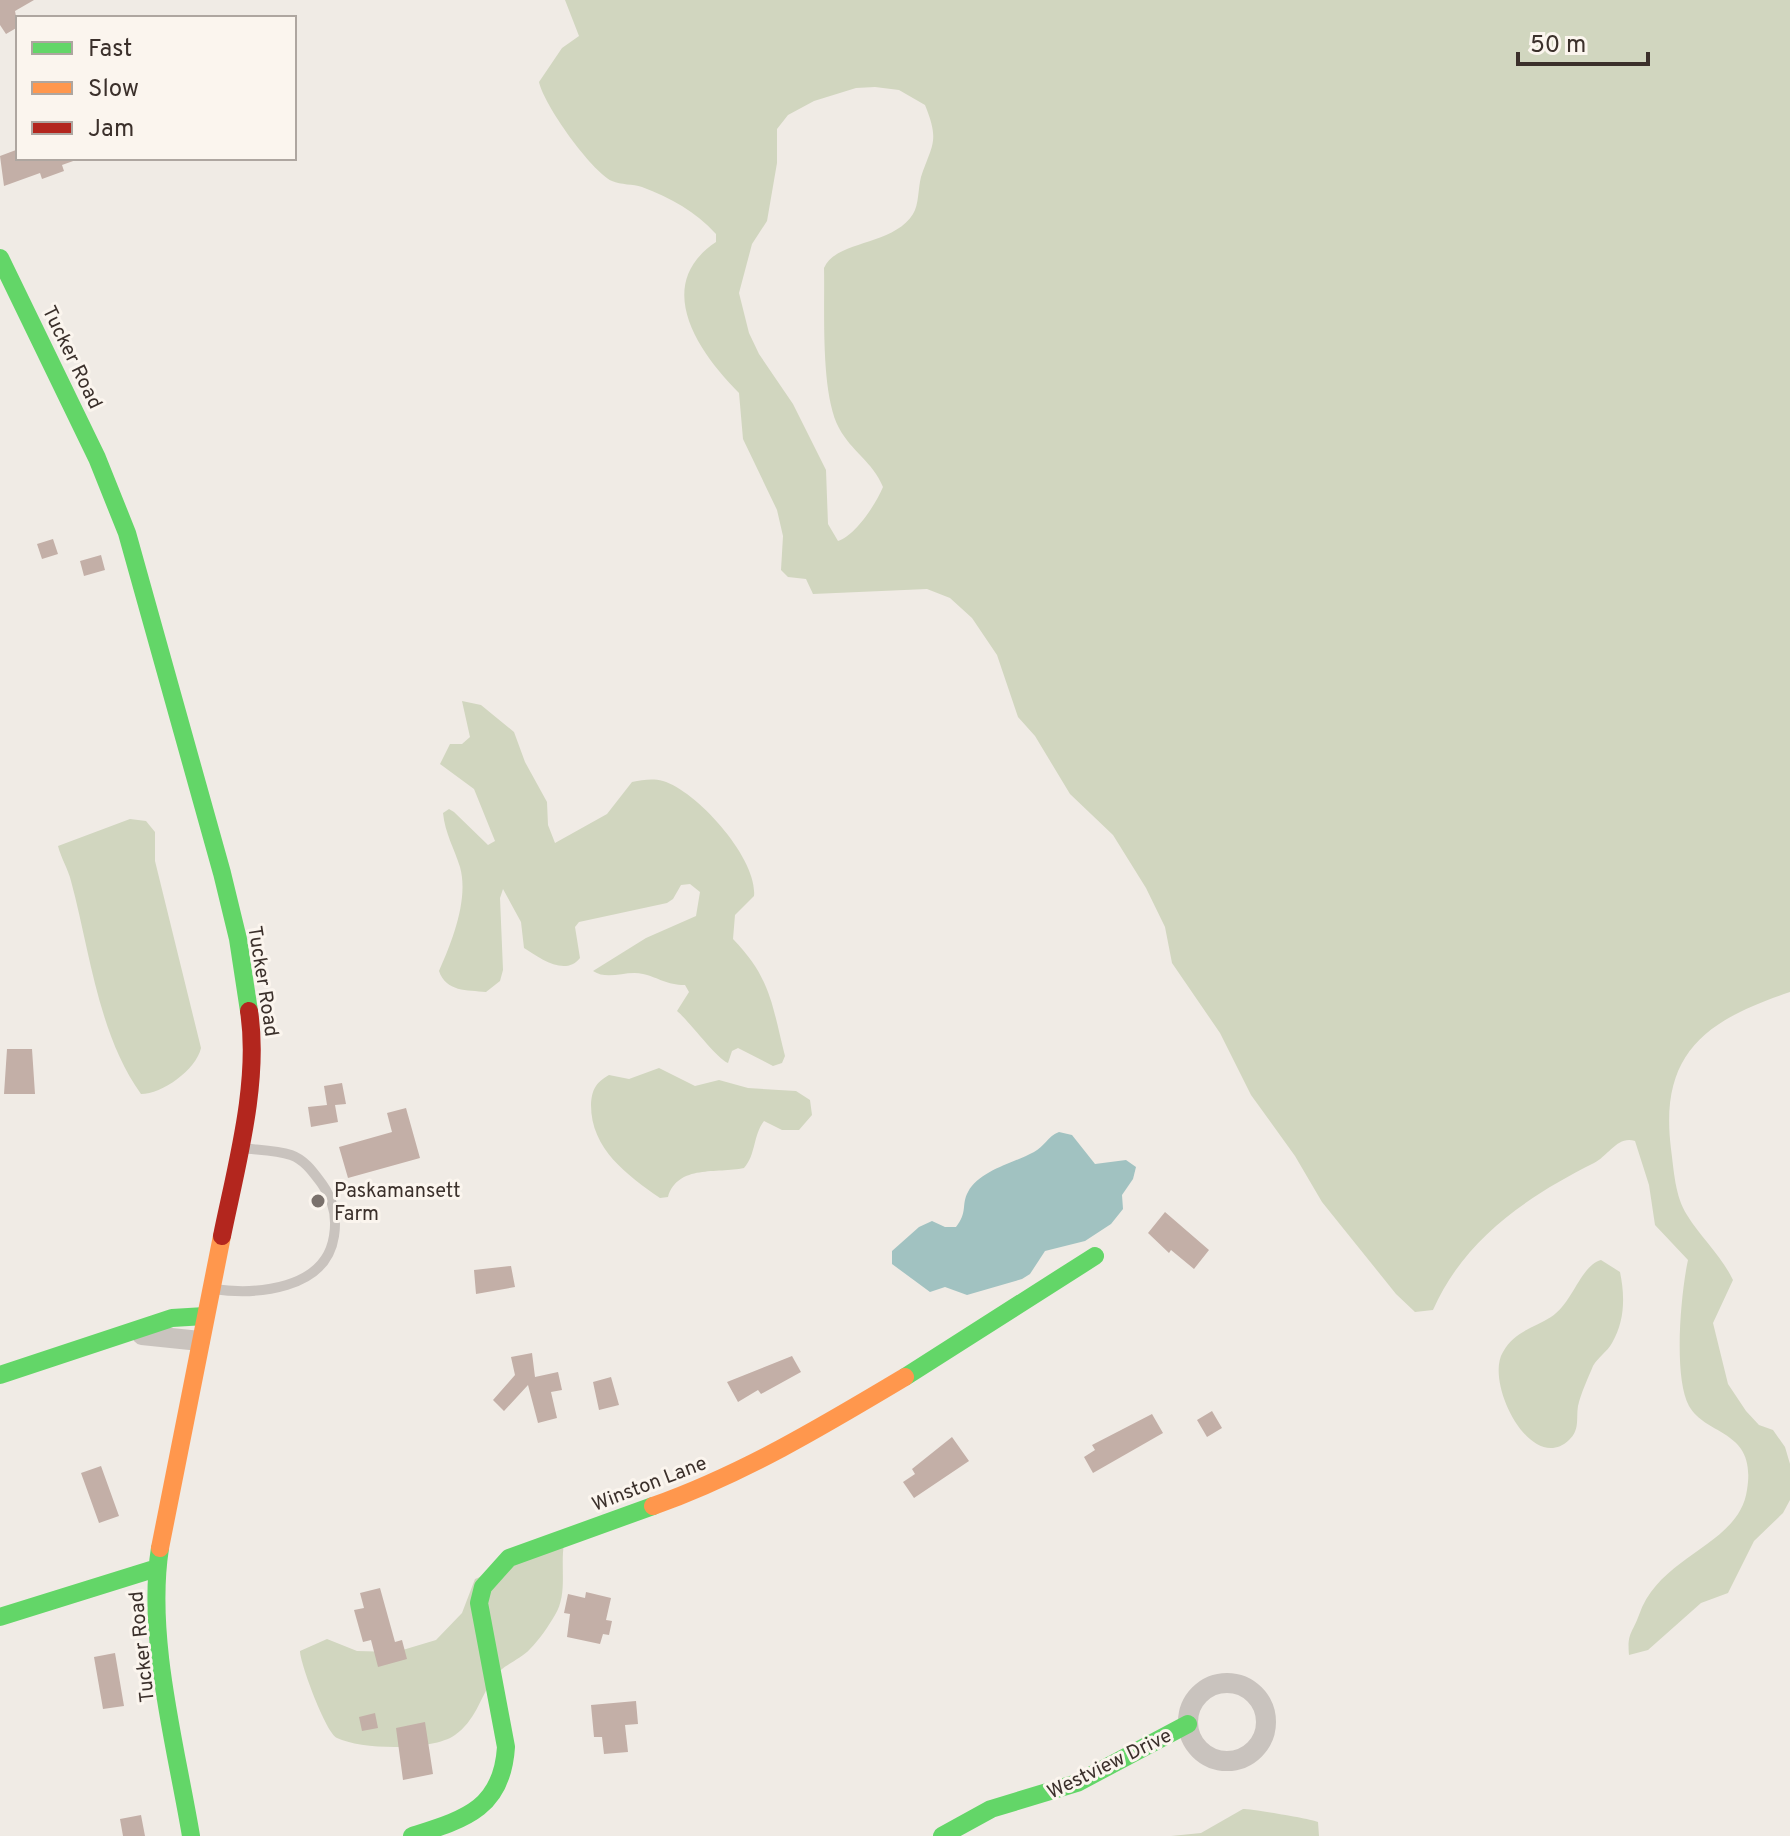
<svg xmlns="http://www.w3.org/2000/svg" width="1790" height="1836" font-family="Overpass,sans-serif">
<rect width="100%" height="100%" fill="#f0ebe5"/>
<!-- green -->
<path fill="#d1d6bf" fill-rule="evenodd" d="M565 0H1790V992C1706 1020 1659 1053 1671 1149 1674 1171 1675 1196 1687 1215 1701 1238 1721 1255 1733 1280L1713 1323 1728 1384 1746 1411 1759 1425 1773 1430 1785 1447 1790 1464V1500L1783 1513 1754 1541 1728 1593 1701 1603 1648 1650 1629 1655C1627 1633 1632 1634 1639 1615 1660 1554 1739 1546 1747 1490 1757 1429 1707 1437 1689 1406 1673 1377 1681 1292 1688 1260L1655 1225 1649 1185 1635 1141C1618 1135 1608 1156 1594 1163 1528 1196 1464 1239 1433 1310L1415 1312 1396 1294 1322 1202 1295 1156 1251 1095 1220 1033 1172 963 1165 927 1146 888 1113 835 1070 794 1035 736 1018 717 997 655 972 618 950 598 927 589 813 594 806 579 788 577 781 570 783 536 777 510 743 439 739 393C698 352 652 285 716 242V234C695 211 671 198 642 187 633 184 621 185 612 181 591 171 544 105 539 82L562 48 579 36ZM875 87 899 90 925 105C940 142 932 144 921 177 918 188 919 205 913 214 893 246 836 240 824 268 825 309 820 393 839 428 851 451 873 462 883 487 876 504 855 536 838 541L828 524 826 470 793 404 759 354 749 333 739 293 752 244 767 221 777 163V129L788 115 814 101 856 88Z
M462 701 481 705 514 732 525 762 547 802 548 825 555 843 607 814 632 782C643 780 652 778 663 781 697 791 758 859 754 896L735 915 733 939C771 978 772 1005 785 1056L782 1063 773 1066 738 1048 732 1051 728 1063C716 1058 690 1022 677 1011L689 992 685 985C666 985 660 978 643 974 626 970 608 981 593 971L646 938 696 916 700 892 690 884 681 885 673 899 667 903 579 922 575 927 580 958C565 977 540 958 524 948L521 922 503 889 500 898 503 970 500 981 486 992C467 990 446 992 439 971 452 942 469 899 460 867 454 848 445 833 443 813L449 809 454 812 488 845 495 841 474 789 440 764 450 744H462L470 737Z
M130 819 146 821 155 832V861L201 1048C196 1070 162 1094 141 1094 98 1034 90 951 71 881 68 869 61 858 58 846Z
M659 1068 695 1086 719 1080 748 1088 796 1091 810 1100 812 1115 799 1130H782L764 1121C753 1135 756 1155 744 1168 717 1174 678 1164 668 1197L660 1198C627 1175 591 1149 591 1105 592 1090 595 1083 609 1075L629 1079Z
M1601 1260 1620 1272C1625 1296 1625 1321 1612 1343 1607 1352 1598 1357 1593 1366 1588 1378 1581 1393 1578 1406 1576 1419 1580 1430 1569 1440 1531 1476 1484 1382 1503 1352 1514 1332 1533 1328 1551 1317 1573 1303 1580 1266 1601 1260Z
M564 1544C560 1567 568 1594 555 1615 548 1627 539 1640 530 1649 519 1661 501 1665 492 1680 480 1699 475 1721 455 1735 433 1751 362 1750 337 1738 326 1733 300 1663 300 1651L327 1639 357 1651 396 1652 436 1640 462 1613 475 1579Z
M1243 1809C1252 1809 1313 1819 1318 1822L1319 1836H1171L1201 1833Z"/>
<!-- water -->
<path fill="#a1c2c1" d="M1059 1132 1072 1135 1095 1164 1126 1160 1136 1167 1133 1179 1122 1195 1123 1209 1111 1224 1085 1241 1045 1251 1030 1274 1022 1279 967 1295 945 1287 930 1292 892 1264V1251L919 1227 932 1221 945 1227H956C968 1212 961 1205 968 1192 980 1170 1014 1163 1034 1152 1044 1147 1048 1136 1059 1132Z"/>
<!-- building -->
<path fill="#c3afa7" d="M0 0H34L15 11 18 27 6 34 0 25Z
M16 150 18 158 76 160 62 165 64 171 42 179 40 173 4 186 0 156Z
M53 539 58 554 42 559 37 544Z
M101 555 105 570 84 576 80 561Z
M7 1049H32L35 1094H4Z
M342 1083 346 1104 335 1105 338 1122 311 1127 308 1107 327 1105 324 1086Z
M406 1108 420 1158 348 1178 339 1147 392 1132 387 1113Z
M1165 1212 1209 1250 1194 1269 1171 1250 1169 1253 1148 1233Z
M511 1266 515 1287 476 1294 474 1270Z
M532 1353 535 1377 558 1372 562 1390 551 1392 557 1418 538 1423 528 1385 504 1411 493 1400 515 1375 511 1357Z
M792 1356 801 1372 761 1394 758 1390 738 1402 727 1382Z
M611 1377 619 1405 599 1410 593 1382Z
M1212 1411 1222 1428 1207 1437 1197 1420Z
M1152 1414 1163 1433 1093 1473 1084 1457 1095 1450 1092 1445Z
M952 1437 969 1461 914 1498 903 1482 915 1474 912 1469Z
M101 1466 119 1516 99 1523 81 1473Z
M380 1588 395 1642 402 1640 407 1659 378 1667 371 1640 363 1642 354 1610 364 1608 360 1593Z
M586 1592 611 1598 606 1620 612 1621 609 1635 603 1634 600 1644 567 1637 570 1614 564 1613 568 1594 585 1598Z
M115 1653 124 1706 103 1709 94 1657Z
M636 1701 638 1724 625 1725 628 1752 604 1754 602 1737H594L591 1705Z
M375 1713 378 1728 362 1731 359 1717Z
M425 1722 433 1774 403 1780 396 1728Z
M141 1815 145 1836H123L120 1819Z"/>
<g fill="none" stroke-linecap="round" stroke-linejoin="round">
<!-- lane -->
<path stroke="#c9c3be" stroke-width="10" d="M213 1289C256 1295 326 1290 334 1236 337 1218 333 1199 322 1184 313 1172 305 1160 291 1155 276 1150 257 1150 242 1148"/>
<!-- street -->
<path stroke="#c9c3be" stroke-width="20" d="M142 1335 200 1341
M1188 1722a39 39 0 1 1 78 0a39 39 0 1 1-78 0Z"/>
<!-- fast -->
<path stroke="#63d668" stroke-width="18" d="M0 258 97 458 127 533 222 873 238 939 249 1011
M0 1375 172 1318 205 1316
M905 1377 1095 1256
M160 1548C146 1638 176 1746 191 1836
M0 1617 157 1568
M412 1836C465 1819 502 1809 506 1747L479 1603 483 1587 509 1558 653 1506
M942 1836 991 1809 1077 1783 1188 1724"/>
<!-- slow -->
<path stroke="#ff974d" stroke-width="18" d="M653 1506C743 1474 823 1426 905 1377
M160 1548 222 1236"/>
<!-- jam -->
<path stroke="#b3261e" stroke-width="18" d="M222 1236C236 1167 260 1082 249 1011"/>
</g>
<!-- markers -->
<circle fill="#7a716c" stroke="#fbf5ee" stroke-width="3" cx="318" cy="1201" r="8"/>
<g text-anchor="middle" stroke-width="6" stroke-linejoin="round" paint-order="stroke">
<!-- street labels -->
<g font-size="20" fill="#3b302b" stroke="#fbf5ee">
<text transform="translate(73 357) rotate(64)" y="7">Tucker Road</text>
<text transform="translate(264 981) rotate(81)" y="7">Tucker Road</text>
<text transform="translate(649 1483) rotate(-21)" y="7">Winston Lane</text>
<text transform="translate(141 1647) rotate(-96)" y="7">Tucker Road</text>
<text transform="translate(1109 1763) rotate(-26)" y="7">Westview Drive</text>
</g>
<!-- poi labels -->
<g font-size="20" fill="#3b302b" stroke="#fbf5ee" text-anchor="start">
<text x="334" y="1197">Paskamansett<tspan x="334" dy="23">Farm</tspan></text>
</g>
</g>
<!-- legend -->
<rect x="16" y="16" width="280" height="144" fill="#fbf5ee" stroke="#aea6a0" stroke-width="2"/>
<rect x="32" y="42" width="40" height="12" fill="#63d668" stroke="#aea6a0" stroke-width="2"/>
<text x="88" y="56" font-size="24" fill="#3b302b">Fast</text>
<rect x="32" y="82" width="40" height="12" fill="#ff974d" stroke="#aea6a0" stroke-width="2"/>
<text x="88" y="96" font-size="24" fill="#3b302b">Slow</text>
<rect x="32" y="122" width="40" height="12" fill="#b3261e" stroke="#aea6a0" stroke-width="2"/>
<text x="88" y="136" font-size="24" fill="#3b302b">Jam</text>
<!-- scale -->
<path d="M1518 52v12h130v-12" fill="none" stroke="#3b302b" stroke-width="4"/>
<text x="1530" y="52" font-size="24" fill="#3b302b" stroke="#fbf5ee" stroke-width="6" paint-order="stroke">50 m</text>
</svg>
